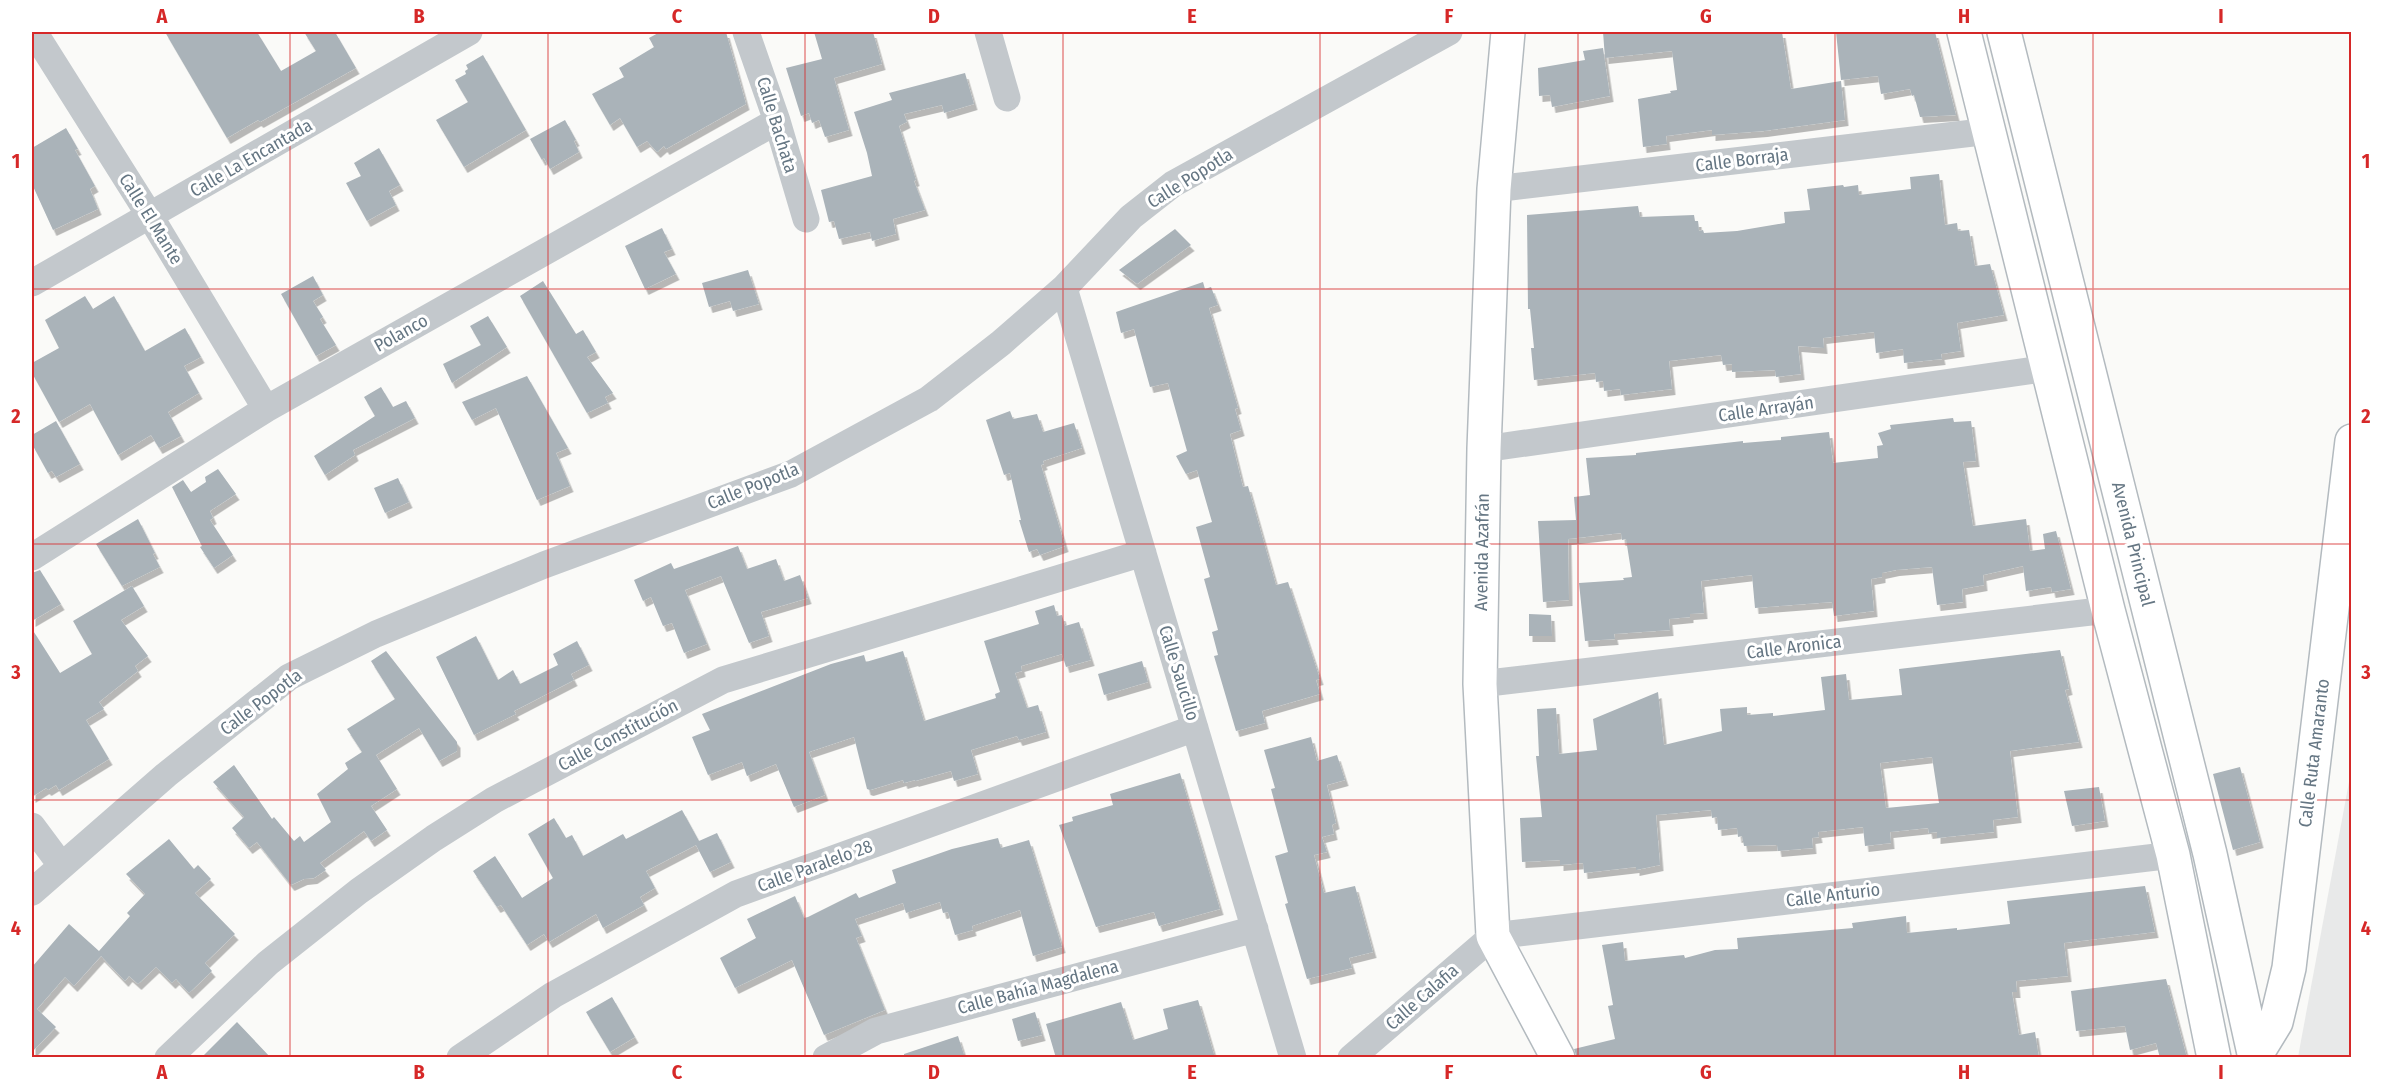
<svg xmlns="http://www.w3.org/2000/svg" width="2383" height="1089" font-family="'Fira Sans Condensed',sans-serif">
<defs>
<filter id="shadow"><feDropShadow dx="3.5" dy="6" stdDeviation="0" flood-color="#0004"/></filter>
</defs>
<rect width="100%" height="100%" fill="#fafaf8"/>
<!-- built -->
<path fill="#e8e9e9" d="M2351 771V1057H2298Z"/>
<!-- building -->
<path fill="#aab3b9" fill-rule="evenodd" filter="url(#shadow)" d="M165 32H257L281 71 316 51 304 32H335L356 68 260 122 258 120 227 138Z
M660 32H726L746 104 666 149 664 146 657 152 647 141 637 147 620 118 610 125 592 94 624 77 619 68 654 47 649 38Z
M814 32H873L882 64 834 78 849 130 825 137 819 120 812 123 809 113 801 116 786 68 822 59Z
M1603 32H1782L1791 89 1841 81 1845 120 1764 131 1712 135V130L1666 136 1667 144 1643 147 1638 99 1671 93 1670 91 1677 90 1672 51 1605 58Z
M1836 32H1935L1956 115 1920 117 1914 95 1912 96 1910 89 1881 94 1878 76 1841 80Z
M1603 48 1610 96 1552 107 1550 95 1539 96 1538 68 1585 60 1583 51Z
M483 55 526 130 464 167 436 120 468 102 455 80 466 74 465 71 468 69 466 65Z
M965 73 974 104 944 113 942 105 904 114 907 122 899 126 916 180 914 181 925 210 893 219 896 234 872 241 870 232 839 239 834 221 829 222 821 190 872 176 867 153 854 112 892 100 889 93Z
M565 120 576 140 574 141 579 152 550 169 544 158 542 160 530 139Z
M66 128 78 149 75 150 95 186 90 189 98 209 53 230 32 184V148Z
M379 148 400 185 389 191 396 205 367 221 346 183 361 176 354 163Z
M1939 174 1945 225 1957 223 1958 231 1969 230 1975 266 1990 264 2004 315 1957 323 1961 351 1941 354 1942 359 1904 363 1903 349 1876 353 1874 332 1823 338 1824 348 1798 346 1801 374 1776 377 1775 370 1732 372V364L1723 365 1721 355 1669 361 1672 389 1621 395 1620 389 1604 391 1603 381 1596 382 1595 373 1534 380 1531 348H1534L1530 309H1528L1527 215 1638 206 1640 217 1694 215 1695 221H1698L1699 231 1703 230 1704 233 1737 231 1785 223 1784 212 1810 210 1807 189 1843 185 1844 187 1858 185 1859 195 1911 189 1910 177Z
M662 228 672 249 664 252 676 274 645 289 625 246Z
M1175 229 1191 245 1137 284 1119 270Z
M748 270 759 304 733 311 730 301 709 307 702 283Z
M313 276 323 295 313 301 323 317 320 319 336 345 316 356 281 294Z
M543 281 576 334 583 330 596 352 587 357 613 393 605 397 608 403 587 413 520 296Z
M1203 282 1205 289 1211 287 1218 305 1209 308 1238 408 1235 409 1241 430 1230 434 1243 487 1248 486 1276 585 1288 582 1320 679 1316 680 1320 694 1262 711 1265 723 1236 731 1214 656 1218 655 1212 632 1218 630 1204 579 1210 577 1196 527 1212 522 1197 470 1186 474 1176 456 1187 451 1168 383 1150 387 1134 329 1121 333 1116 312Z
M85 296 93 309 114 296 145 351 185 328 201 357 184 366 199 393 168 412 181 436 159 448 151 435 118 455 90 404 59 422 32 373V363L59 348 45 320Z
M488 316 507 347 452 383 443 364 481 345 470 326Z
M527 376 568 448 556 453 570 486 537 500 496 408 472 420 462 402Z
M381 387 393 407 406 401 415 418 353 450 355 455 325 475 314 456 375 416 364 397Z
M1010 411 1013 419 1037 414 1043 432 1074 423 1082 448 1043 461 1044 464 1041 465 1065 546 1040 555 1037 549 1029 552 1019 520H1021L1010 473 1004 475 986 420Z
M1953 418 1954 422 1971 421 1976 461 1963 462 1973 526 2026 519 2030 551 2045 549 2043 534 2056 531 2071 589 2052 592 2051 587 2026 591 2023 566 1983 575 1984 585 1962 589 1963 602 1937 605 1932 567 1896 570 1882 573V577L1871 579 1874 611 1834 616 1832 602 1755 608 1752 575 1701 581 1704 613 1690 614V617L1669 619 1670 630 1614 634 1615 639 1585 641 1579 583 1624 580 1623 578 1632 577 1626 539 1622 540 1621 533 1568 539 1569 600 1543 602 1538 521 1576 520 1574 497 1590 495 1586 458 1636 455V453L1743 441V443L1781 440V437L1829 432 1833 463 1878 458 1877 446 1883 445 1878 433 1891 429 1890 425Z
M56 421 80 464 56 477 52 471 48 473 32 444V435Z
M218 469 236 494 210 511 213 518 210 520 233 555 214 568 200 547 202 546 172 487 183 480 191 492 206 482 205 477Z
M398 478 409 502 385 513 374 488Z
M138 519 155 553 153 554 160 567 122 586 96 544Z
M738 546 747 569 776 559 784 581 800 575 808 598 761 612 769 636 749 643 721 576 685 590 707 644 684 653 672 623 663 626 651 597 643 601 634 580 671 563 674 569Z
M40 570 61 604 32 621V573Z
M132 586 144 606 121 620 148 656 135 666 138 671 99 702 104 709 86 720 109 759 59 790 56 785 48 790 46 788 32 797V629L60 673 92 654 73 621Z
M1054 605 1057 616 1062 615 1065 626 1079 622 1091 660 1066 667 1062 654 1021 666 1022 671 1015 673 1027 708 1038 705 1046 732 1019 740 1017 736 971 750 978 774 954 781 951 771 915 781V780L904 783 903 780 870 790 867 789 854 737 809 752 825 795 794 807 776 764 747 776 742 762 708 775 692 737 710 730 702 714 831 664 864 655 866 662 903 651 924 721 996 698 995 694 1000 692 984 641 1039 624 1035 611Z
M1529 614 1551 615 1552 636H1529Z
M476 636 498 680 513 670 520 684 558 665 553 654 577 641 589 665 571 674 574 680 514 711 516 714 474 735 436 657Z
M2060 650 2069 689 2065 690 2079 742 2010 751 2018 817 1993 820 1994 832 1937 838V832L1929 833 1928 828 1890 832 1891 843 1865 846 1863 827 1818 832 1819 837 1812 838 1813 848 1778 851 1777 845 1744 846 1742 836 1738 837 1737 828 1718 830 1717 817 1712 818 1711 810 1656 815 1660 865 1636 870V867L1584 873 1583 863 1560 865V860L1522 862 1520 818 1542 817 1536 756H1539L1537 709 1556 708 1559 754 1597 750 1593 719 1658 692 1664 745 1722 731 1720 709 1747 707V715L1773 713V716L1825 710 1821 677 1846 674 1849 700 1902 695 1899 669ZM1932 757 1939 803 1886 808 1880 763Z
M386 651 457 742V751L439 761 419 728 376 755 397 789 371 806 387 830 371 841 364 831 320 863 326 870 314 878 304 879 291 885 257 842 249 848 232 828 244 817 213 782 234 765 272 819 274 817 294 841 300 836 304 842 331 822 317 794 348 769 345 763 362 752 347 729 395 699 371 661Z
M1142 661 1148 682 1104 695 1098 674Z
M1311 737 1317 761 1337 755 1345 780 1327 785 1336 823 1332 825 1334 834 1322 837 1327 852 1314 855 1324 893 1355 886 1373 952 1349 958 1352 968 1307 979 1285 904 1288 903 1275 856 1288 852 1271 789 1275 788 1264 750Z
M2240 767 2260 842 2233 850 2213 774Z
M1180 773 1220 909 1159 926 1154 912 1096 927 1059 825 1073 821 1072 817 1113 805 1110 794Z
M2099 787 2105 821 2072 826 2064 791Z
M682 810 699 841 717 833 731 862 710 872 696 845 646 871 655 888 640 897 644 905 603 928 596 914 549 942 544 934 527 945 501 905 497 907 473 871 495 856 522 898 553 878 528 834 554 818 566 838 572 835 583 856 623 834 626 839Z
M998 838 1001 848 1029 840 1062 947 1033 956 1020 910 972 926 973 930 955 935 948 912 943 913 940 902 906 913 903 903 855 919 862 936 856 938 885 1010 824 1035 792 960 735 988 720 958 756 938 747 919 795 896 804 918 808 917 856 893 859 898 896 883 892 870 952 849Z
M169 839 194 869 198 865 211 879 195 893 235 934 205 963 212 971 189 993 176 979 172 983 156 967 138 984 129 976 125 981 101 956 74 986 65 977 37 1009 56 1027 32 1052V967L69 924 99 951 130 916 127 913 145 894 126 874Z
M2145 886 2155 932 2064 943 2068 976 2016 981 2017 992H2012L2019 1035 2035 1032 2039 1058H1577L1574 1049 1615 1039 1608 1006 1613 1005 1602 945 1623 942 1625 961 1684 955 1685 958 1715 950 1738 949 1737 938 1853 928 1852 923 1906 916 1907 933 1957 928V930L2010 924 2007 901Z
M2166 979 2187 1058H2160L2156 1043 2130 1050 2125 1026 2076 1031 2071 991Z
M612 997 635 1037 610 1052 586 1012Z
M1198 1000 1215 1058H1056L1046 1024 1121 1002 1133 1040 1168 1029 1163 1009Z
M1035 1012 1042 1035 1018 1041 1012 1019Z
M237 1022 271 1058H201Z
M958 1036 965 1058H904V1054Z"/>
<g fill="none" stroke-linecap="round" stroke-linejoin="round">
<defs>
<path id="secondary" d="M1508 32 1494 189 1484 449 1480 684 1493 936 1558 1058
M1964 32 2108 610 2173 855 2214 1058
M2004 32 2210 854 2255 1058
M2254 1058 2276 1022 2289 968 2352 441"/>
</defs>
<!-- secondary casing -->
<use href="#secondary" stroke="#b3babf" stroke-width="36"/>
<!-- street -->
<path stroke="#c3c8cc" stroke-width="27" d="M34 32 150 216 266 409
M746 32 777 121 806 219
M988 32 1007 98
M1494 189 1990 131
M32 283 469 32
M1064 288 1293 1058
M1484 449 2049 368
M32 557 266 409 777 121
M1480 684 2108 610
M32 826 61 865
M32 892 166 775 289 677 376 634 544 565 791 474 929 399 1001 343 1064 288 1131 217 1173 184 1449 32
M168 1058 268 963 359 891 434 838 494 800 723 680 1143 553
M460 1058 553 995 736 894 1195 728
M826 1058 876 1031 1255 929
M1351 1058 1493 936 2173 855"/>
<!-- secondary -->
<use href="#secondary" stroke="#fff" stroke-width="33"/>
</g>
<!-- grid -->
<path fill="none" stroke="#d62828" stroke-width="1.5" stroke-opacity="0.55" d="M290 32V1058M548 32V1058M805 32V1058M1063 32V1058M1320 32V1058M1578 32V1058M1835 32V1058M2093 32V1058M32 289H2352M32 544H2352M32 800H2352"/>
<g text-anchor="middle" stroke-width="6" stroke-linejoin="round" paint-order="stroke">
<!-- street labels -->
<g font-size="18" fill="#657683" stroke="#fff">
<text transform="translate(777 125) rotate(73)" y="6">Calle Bachata</text>
<text transform="translate(251 158) rotate(-30)" y="6">Calle La Encantada</text>
<text transform="translate(1742 160) rotate(-7)" y="6">Calle Borraja</text>
<text transform="translate(1190 178) rotate(-32)" y="6">Calle Popotla</text>
<text transform="translate(151 219) rotate(58)" y="6">Calle El Mante</text>
<text transform="translate(401 333) rotate(-29)" y="6">Polanco</text>
<text transform="translate(1766 409) rotate(-8)" y="6">Calle Arrayán</text>
<text transform="translate(753 486) rotate(-22)" y="6">Calle Popotla</text>
<text transform="translate(2133 544) rotate(76)" y="6">Avenida Principal</text>
<text transform="translate(1482 552) rotate(-89)" y="6">Avenida Azafrán</text>
<text transform="translate(1794 647) rotate(-7)" y="6">Calle Aronica</text>
<text transform="translate(1179 673) rotate(73)" y="6">Calle Saucillo</text>
<text transform="translate(261 702) rotate(-37)" y="6">Calle Popotla</text>
<text transform="translate(618 735) rotate(-28)" y="6">Calle Constitución</text>
<text transform="translate(2314 753) rotate(-83)" y="6">Calle Ruta Amaranto</text>
<text transform="translate(815 866) rotate(-20)" y="6">Calle Paralelo 28</text>
<text transform="translate(1833 895) rotate(-7)" y="6">Calle Anturio</text>
<text transform="translate(1038 987) rotate(-15)" y="6">Calle Bahía Magdalena</text>
<text transform="translate(1422 997) rotate(-41)" y="6">Calle Calafia</text>
</g>
</g>
<!-- border -->
<rect width="2383" height="1089" fill="none" stroke="#ffffff" stroke-width="66"/>
<rect x="33" y="33" width="2317" height="1023" fill="none" stroke="#d62828" stroke-width="2"/>
<g font-size="20" text-anchor="middle" font-weight="bold" fill="#d62828">
<text x="162" y="23">A</text>
<text x="419" y="23">B</text>
<text x="677" y="23">C</text>
<text x="934" y="23">D</text>
<text x="1192" y="23">E</text>
<text x="1449" y="23">F</text>
<text x="1706" y="23">G</text>
<text x="1964" y="23">H</text>
<text x="2221" y="23">I</text>
<text x="16" y="168">1</text>
<text x="2366" y="168">1</text>
<text x="16" y="423">2</text>
<text x="2366" y="423">2</text>
<text x="16" y="679">3</text>
<text x="2366" y="679">3</text>
<text x="16" y="935">4</text>
<text x="2366" y="935">4</text>
<text x="162" y="1079">A</text>
<text x="419" y="1079">B</text>
<text x="677" y="1079">C</text>
<text x="934" y="1079">D</text>
<text x="1192" y="1079">E</text>
<text x="1449" y="1079">F</text>
<text x="1706" y="1079">G</text>
<text x="1964" y="1079">H</text>
<text x="2221" y="1079">I</text>
</g>
</svg>
